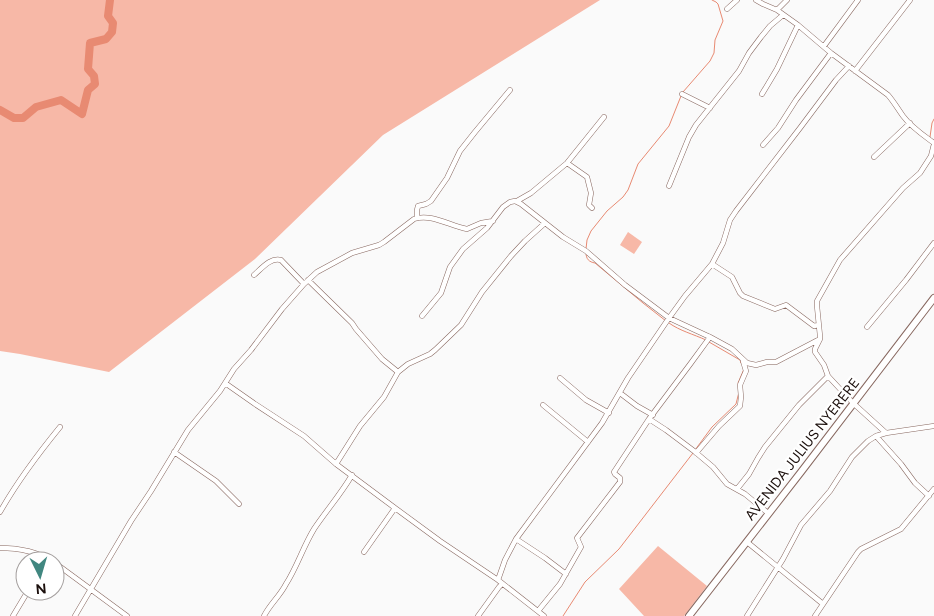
<svg xmlns="http://www.w3.org/2000/svg" width="934" height="616" font-family="Figtree,sans-serif">
<rect width="100%" height="100%" fill="#fafafa"/>
<!-- green -->
<path fill="#f7b8a7" d="M0 0H600L383 135 255 259 109 372 20 354 0 351Z
M628 232 642 242 634 254 620 245Z
M658 546 707 586 684 616H644L619 589Z"/>
<g fill="none" stroke-linecap="round" stroke-linejoin="round">
<!-- stream -->
<path stroke="#e88a72" stroke-width="1" d="M683 92 710 61 714 53 715 40 723 21 718 4 716 2 712 0
M930 137 932 123 934 119
M586 249 587 240 591 231 607 211 623 197 628 190 638 164 669 126 681 96
M586 253C586 259 589 262 595 263L643 303 666 321
M669 323C680 331 693 334 706 340
M709 342 740 360 741 363
M738 383 744 369
M695 450 712 427 736 404 739 392
M563 616 585 582 619 549 693 453"/>
<!-- river -->
<path stroke="#e88a72" stroke-width="8" d="M0 110 14 118H23L36 107 61 100 82 114 88 90 95 84 94 76 88 69 90 43 106 39 112 32 113 23 108 16 110 0"/>
<defs>
<path id="street" d="M756 0 763 4 777 10 798 25 831 53 888 95C894 102 898 109 903 116 911 127 923 135 934 143
M727 9 737 0
M777 10 787 0
M824 46 858 0
M855 71 910 0
M682 94 710 108
M762 94 777 69 798 25
M763 145 778 128 796 100 831 53
M874 157 910 123
M567 163 587 177 591 193 589 205 592 208
M669 186 689 137 696 125 739 71 749 53 761 37 770 26 783 15
M517 201 531 193 567 163 604 117
M417 217V210L418 206 426 204 431 201 447 178 460 151 475 132 510 90
M712 264 732 277 740 293 743 296 775 309 786 305 814 326 818 325
M254 275C262 268 271 257 281 260L304 284
M308 280 352 323 356 329 382 359 398 372
M422 316 441 293 450 267 463 249 487 228 503 207 510 202 515 201 521 204 563 237 586 251 625 285 669 318 710 337 732 349 747 363 756 365 767 362H776L820 339
M867 327 906 280 934 243
M560 378 586 400 609 413
M225 383 255 404 304 436 336 464 395 508 440 541 498 580
M620 393 637 406 653 415
M543 405 588 442
M649 419 666 430 694 451 713 467 727 484 745 494 768 513
M886 433 853 403 828 376 824 365 815 352V349L820 339V336L817 306V301L840 260 903 188 920 173 931 156 934 144
M876 436 901 464 915 483 929 496
M174 452 216 481 239 504
M696 453 719 426 740 406 741 397 740 385 746 371 743 361
M336 464 360 426 384 397 398 372 408 364 430 354 435 350 461 325 482 292 511 256 525 241 545 223
M737 489 749 474 758 458 765 447 799 405 828 376
M0 512C17 482 38 454 60 427
M516 539 545 558 566 574
M747 542 823 604
M0 548C19 548 36 551 52 561
M364 552 395 508
M55 563 127 616
M538 611 560 584 581 547 577 538 620 482V478L615 474 614 472 649 419 691 363 710 337
M13 616 28 591
M75 616 131 521 151 491 188 430 220 391 234 369 251 350 282 309 304 284 317 272 352 253 379 245 384 242 414 219C431 213 450 226 467 229L481 223 493 221
M264 616C270 604 280 596 286 584 297 567 303 547 314 529 326 511 341 494 352 475
M478 616 499 587 502 584
M544 616 498 580 505 560 516 539 602 423 628 378 669 318 685 296 712 264 723 243 730 220 736 211 800 128 836 80 849 66
M747 616 783 559 801 525 830 491 852 457 868 441 876 436 886 433 934 426
M815 616 858 552 861 549 901 529 934 489"/>
<path id="secondary" d="M689 616 801 472 934 298"/>
</defs>
<!-- street casing -->
<use href="#street" stroke="#886860" stroke-width="5.5"/>
<!-- secondary casing -->
<use href="#secondary" stroke="#886860" stroke-width="8"/>
<!-- street -->
<use href="#street" stroke="#fff" stroke-width="4.5"/>
<!-- secondary -->
<use href="#secondary" stroke="#fff" stroke-width="6"/>
</g>
<g text-anchor="middle" stroke-width="4.5" stroke-linejoin="round" paint-order="stroke">
<!-- street labels -->
<g font-size="14" fill="#1b0f0c" stroke="#fff">
<text transform="translate(802 449) rotate(-52)" y="5">AVENIDA JULIUS NYERERE</text>
</g>
</g>
<!-- north arrow -->
<g transform="translate(40 576) rotate(175)"><circle r="24" fill="#ffffff" stroke="#a49f9e"/>
<path d="M0-4L9 19L0 12L-9 19Z" fill="#418780"/>
<text y="-8" font-size="14" font-weight="bold" text-anchor="middle" fill="#1b0f0c">N</text>
</g>
</svg>
